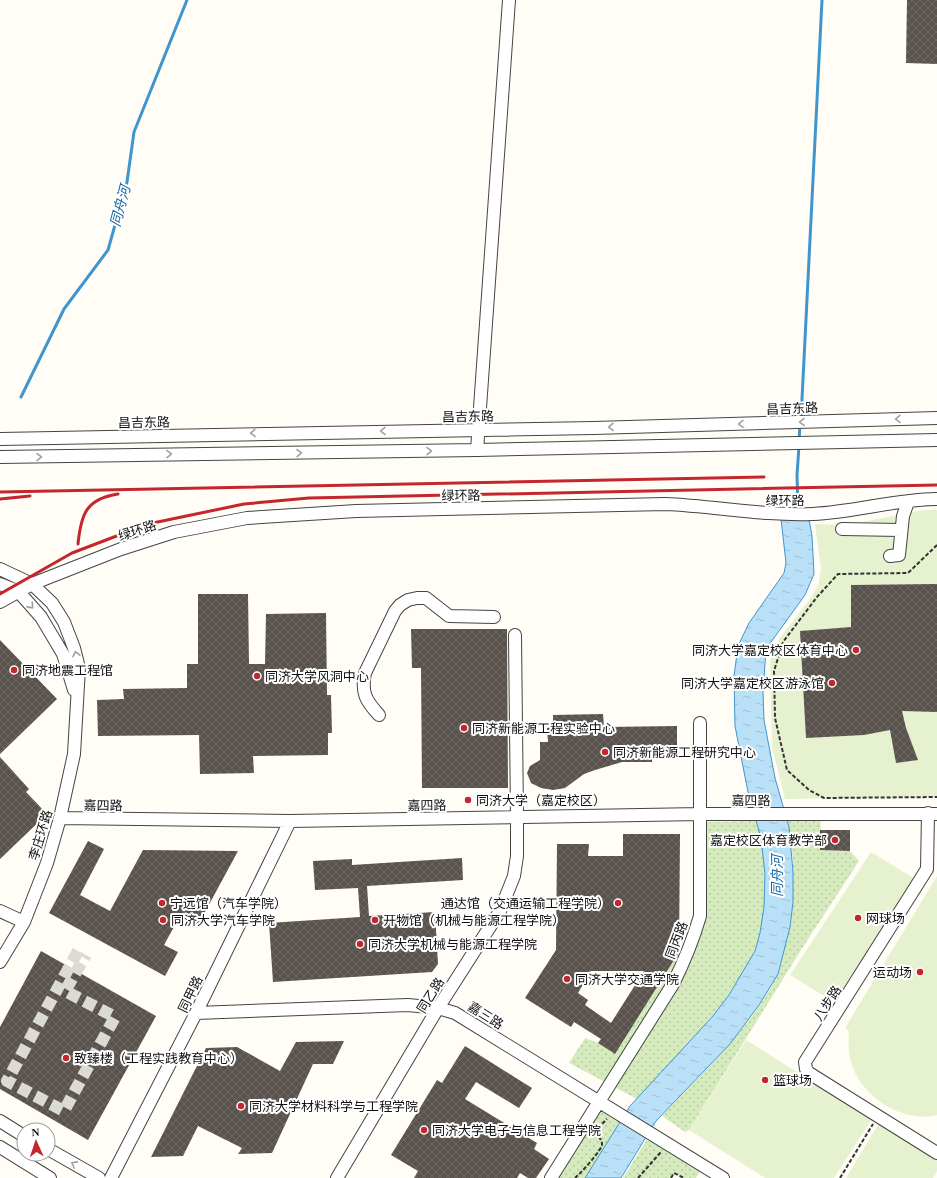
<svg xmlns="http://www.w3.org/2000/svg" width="937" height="1178" font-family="'Times New Roman','Noto Sans SC',serif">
<defs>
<pattern id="grass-dots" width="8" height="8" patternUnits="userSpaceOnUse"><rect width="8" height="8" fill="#d5ebbd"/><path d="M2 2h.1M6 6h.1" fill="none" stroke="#b6c8a1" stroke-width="1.8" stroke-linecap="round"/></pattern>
<pattern id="water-ripples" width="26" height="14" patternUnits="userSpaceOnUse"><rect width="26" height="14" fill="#b9e0f7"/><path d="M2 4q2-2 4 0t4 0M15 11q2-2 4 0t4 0" fill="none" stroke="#9ebfd3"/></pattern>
<pattern id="building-cross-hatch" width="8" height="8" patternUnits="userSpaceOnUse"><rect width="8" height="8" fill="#5a524d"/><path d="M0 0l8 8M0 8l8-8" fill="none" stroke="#6d6662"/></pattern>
</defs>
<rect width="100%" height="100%" fill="#fffdf5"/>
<!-- grass -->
<path fill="url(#grass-dots)" d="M786 814H821L820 850 850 851 859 861 801 950 689 1130 685 1132 662 1116C703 1072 749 1030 777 976 781 968 782 958 784 949 795 905 797 859 786 814Z
M757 821C767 858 769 913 755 950 751 960 744 970 739 979 711 1024 673 1061 637 1099L569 1063 585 1038 598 1043 615 1054 679 952 688 953 700 916 701 822Z
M599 1102 623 1117 585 1178H551Z
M651 1133 704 1166 696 1178H684L674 1173 671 1178H623Z"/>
<!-- pitch -->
<path fill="#e6f2cf" d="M924 510H937V797L785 799 772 747 770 661 779 639 810 599 818 586 821 569 815 524 847 525Z
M871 852 915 879 834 1002 790 975Z
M937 876V1115C904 1123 865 1099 853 1068 848 1056 848 1043 849 1031L845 1028Z
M746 1040 872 1119 834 1178H765L689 1130Z
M879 1123 937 1159V1171L933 1178H846Z"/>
<!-- water -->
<path fill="url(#water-ripples)" stroke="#3f96cf" d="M781 519H809L812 536 814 574 805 595 766 649 763 693 764 720 775 778 789 827 793 872V902L790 927 778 974 759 1005 730 1044 656 1121 621 1178H585L630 1106 713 1016 729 995 755 951 760 933 764 907 765 874 761 838 748 792 735 726 734 676 738 646 749 623 784 573 786 563Z"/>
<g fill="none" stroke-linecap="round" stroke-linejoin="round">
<!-- stream -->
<path stroke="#3f96cf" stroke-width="3" d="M21 397 64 309 108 250 127 182 134 132 187 0
M801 419 822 0
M799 441 800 424
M798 510 797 475 799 446"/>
</g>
<!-- building -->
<path fill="url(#building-cross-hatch)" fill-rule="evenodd" d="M907 0H937V64L906 63Z
M937 584V712L902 711 906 728 918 760 896 763 890 730 864 735 806 738 800 631 851 627V585Z
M198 594H248L249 664H265L266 614 326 613 327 695H331L332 733H328V755L253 756 254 773 200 774 199 735 98 736 97 700 124 699 123 689 187 688V664H198Z
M411 629H507L508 788H422L421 668H412Z
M0 640 57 699 0 754Z
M603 714 604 727 677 726V748H670L671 755H652V762H622L595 770 584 774 565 788 553 790 541 788 531 783 527 773 530 766 540 760V742H548L547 728 553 727V715Z
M0 757 29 789 26 792 47 814 0 859Z
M820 830H850V851L820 850Z
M623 834H680L679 952 615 1054 598 1043 601 1039 574 1022 571 1027 525 998 556 950 557 844H589L588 856H623ZM591 971H644L611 1023 585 1005 588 1000 578 993Z
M88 841 104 849 80 895 110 911 143 850 238 851 198 925 180 916 164 945 178 952 165 976 49 913Z
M462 858 463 880 367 886 369 916 435 912 438 964 432 972 273 982 269 923 360 917 358 888 315 890 313 861 352 859V865Z
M41 951 156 1016 88 1140 0 1089V1027Z
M344 1041 333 1064H313L272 1153 238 1154 242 1148 198 1126 183 1156 151 1157 206 1048 237 1047 280 1071 296 1042Z
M465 1046 532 1088 519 1108 476 1082 465 1099 537 1143 534 1149 549 1159 536 1178H528L520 1173 517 1178H414L418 1171 391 1155 437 1080 442 1083Z"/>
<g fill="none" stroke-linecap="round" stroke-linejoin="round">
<!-- minor-tunnel -->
<path stroke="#dbdad3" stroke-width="12" stroke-dasharray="12 6" stroke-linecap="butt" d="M78 951 7 1081 64 1111 115 1017 65 991 86 955"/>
<defs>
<path id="minor" d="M0 439 594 428 937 418
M477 450 509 0
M0 457 477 450 937 440
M842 529 901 530
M890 556 899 555 903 516 908 502
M0 569 32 584 52 603 64 622 74 648 79 668 74 754 60 818 47 863 24 922 0 962
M0 584 18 591 41 617 63 654 74 690
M0 602 32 584 121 549 174 532 247 518 356 511 665 504C715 506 763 516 813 514 855 512 897 499 937 499
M379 715C366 701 361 693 365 673L395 611 400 605 408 600 417 598H426L449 616 494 617
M928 813 927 869 805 1062 806 1069 809 1073 937 1153
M60 818 290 821 701 814H937
M0 911 24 922
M196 1013 408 1005 438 1008 455 1013 723 1178
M0 1121 24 1136
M0 1147 50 1178
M48 1149 99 1178
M111 1178 196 1013 290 821
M337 1178 438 1008 500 911 514 876 517 856V818L515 635
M551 1178 673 984C684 962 693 940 700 916V723"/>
</defs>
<!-- minor casing -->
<use href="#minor" stroke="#444" stroke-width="14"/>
<!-- path -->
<path stroke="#333" stroke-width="2" stroke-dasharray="4 2" stroke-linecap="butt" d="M937 545 908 573 838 574 817 597 783 642 774 671 775 718 787 770 809 790 824 798 937 797
M575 1178C580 1174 603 1149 602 1144 602 1140 598 1137 598 1132L600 1126 607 1119
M638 1178 661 1152
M671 1178 674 1173 684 1178
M840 1178 873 1124"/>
<!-- minor -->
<use href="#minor" stroke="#fff" stroke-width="12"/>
<!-- rail -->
<path stroke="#c4262e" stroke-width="3" d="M0 492 764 477
M0 499 30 496
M78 544C81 514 86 499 118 494
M0 594 72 553 148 524 244 504 309 498 937 485"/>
</g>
<!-- one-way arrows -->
<defs><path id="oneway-chevron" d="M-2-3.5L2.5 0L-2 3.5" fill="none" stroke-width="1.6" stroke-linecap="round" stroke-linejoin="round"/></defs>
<g stroke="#a0a0a0">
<use href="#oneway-chevron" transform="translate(898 419) rotate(178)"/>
<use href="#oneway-chevron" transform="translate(802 422) rotate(179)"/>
<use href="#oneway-chevron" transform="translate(741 424) rotate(178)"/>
<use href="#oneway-chevron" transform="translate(611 427) rotate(178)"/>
<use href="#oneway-chevron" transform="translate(383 431) rotate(179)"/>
<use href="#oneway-chevron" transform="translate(253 433) rotate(179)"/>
<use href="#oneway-chevron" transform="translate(429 451) rotate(-1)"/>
<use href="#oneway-chevron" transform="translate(299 453) rotate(-1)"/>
<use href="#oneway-chevron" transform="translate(169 454) rotate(-1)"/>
<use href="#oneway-chevron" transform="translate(39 457) rotate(-1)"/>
<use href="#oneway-chevron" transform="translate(31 606) rotate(48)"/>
<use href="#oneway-chevron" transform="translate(76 654) rotate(-102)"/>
<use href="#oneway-chevron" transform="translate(74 1164) rotate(-151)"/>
</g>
<!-- markers -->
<g fill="#c4262e" stroke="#fff" stroke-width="1.5">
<circle cx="856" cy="650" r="4"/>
<circle cx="14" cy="670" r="4"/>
<circle cx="257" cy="676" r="4"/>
<circle cx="832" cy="683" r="4"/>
<circle cx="464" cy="728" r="4"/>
<circle cx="605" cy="752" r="4"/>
<circle cx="468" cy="800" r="4"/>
<circle cx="835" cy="840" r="4"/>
<circle cx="162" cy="903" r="4"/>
<circle cx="618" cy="903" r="4"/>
<circle cx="858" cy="918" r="4"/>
<circle cx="163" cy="920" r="4"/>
<circle cx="375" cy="920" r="4"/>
<circle cx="360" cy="944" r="4"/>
<circle cx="920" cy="972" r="4"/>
<circle cx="567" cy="979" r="4"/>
<circle cx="66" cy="1058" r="4"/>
<circle cx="765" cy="1080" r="4"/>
<circle cx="241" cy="1106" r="4"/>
<circle cx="424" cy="1130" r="4"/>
</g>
<g text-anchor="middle" stroke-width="4" stroke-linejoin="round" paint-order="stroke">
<!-- street labels -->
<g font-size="13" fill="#111" stroke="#fff">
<text transform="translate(792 408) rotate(-2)" y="5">昌吉东路</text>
<text transform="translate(468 416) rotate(-1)" y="5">昌吉东路</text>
<text transform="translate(144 422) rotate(-1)" y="5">昌吉东路</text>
<text transform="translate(461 495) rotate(-1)" y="5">绿环路</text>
<text x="785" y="505">绿环路</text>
<text transform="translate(137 530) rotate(-18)" y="5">绿环路</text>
<text x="751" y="805">嘉四路</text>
<text transform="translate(103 805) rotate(1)" y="5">嘉四路</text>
<text transform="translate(427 805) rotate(-1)" y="5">嘉四路</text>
<text transform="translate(40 835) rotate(-73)" y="5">李庄环路</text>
<text transform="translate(676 940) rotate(-69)" y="5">同丙路</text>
<text transform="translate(190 994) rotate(-64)" y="5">同甲路</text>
<text transform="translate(430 995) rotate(-58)" y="5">同乙路</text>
<text transform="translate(827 1003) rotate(-57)" y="5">八步路</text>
<text transform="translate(486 1015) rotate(32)" y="5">嘉三路</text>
</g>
<!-- poi labels -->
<g font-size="13" fill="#111" stroke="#fff" text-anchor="start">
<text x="848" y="655" text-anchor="end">同济大学嘉定校区体育中心</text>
<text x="22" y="675">同济地震工程馆</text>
<text x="265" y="681">同济大学风洞中心</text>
<text x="824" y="688" text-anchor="end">同济大学嘉定校区游泳馆</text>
<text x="472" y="733">同济新能源工程实验中心</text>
<text x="613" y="757">同济新能源工程研究中心</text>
<text x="476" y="805">同济大学（嘉定校区）</text>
<text x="827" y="845" text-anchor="end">嘉定校区体育教学部</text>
<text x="170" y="908">宁远馆（汽车学院）</text>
<text x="610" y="908" text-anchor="end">通达馆（交通运输工程学院）</text>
<text x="866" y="923">网球场</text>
<text x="171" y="925">同济大学汽车学院</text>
<text x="383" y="925">开物馆（机械与能源工程学院）</text>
<text x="368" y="949">同济大学机械与能源工程学院</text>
<text x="912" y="977" text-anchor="end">运动场</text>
<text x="575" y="984">同济大学交通学院</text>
<text x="74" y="1063">致臻楼（工程实践教育中心）</text>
<text x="773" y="1085">篮球场</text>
<text x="249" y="1111">同济大学材料科学与工程学院</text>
<text x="432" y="1135">同济大学电子与信息工程学院</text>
</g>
<!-- water labels -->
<g font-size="14" font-style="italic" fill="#1768a6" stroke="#fff">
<text transform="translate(120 206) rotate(-75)" y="5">同舟河</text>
<text transform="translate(777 876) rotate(-90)" y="5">同舟河</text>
</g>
</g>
<!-- north arrow -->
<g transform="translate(36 1142) rotate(357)"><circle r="19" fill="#ffffff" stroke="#a0a0a0"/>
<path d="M0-3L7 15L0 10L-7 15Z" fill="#c4262e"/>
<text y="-6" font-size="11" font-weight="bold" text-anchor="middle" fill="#111111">N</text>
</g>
</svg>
